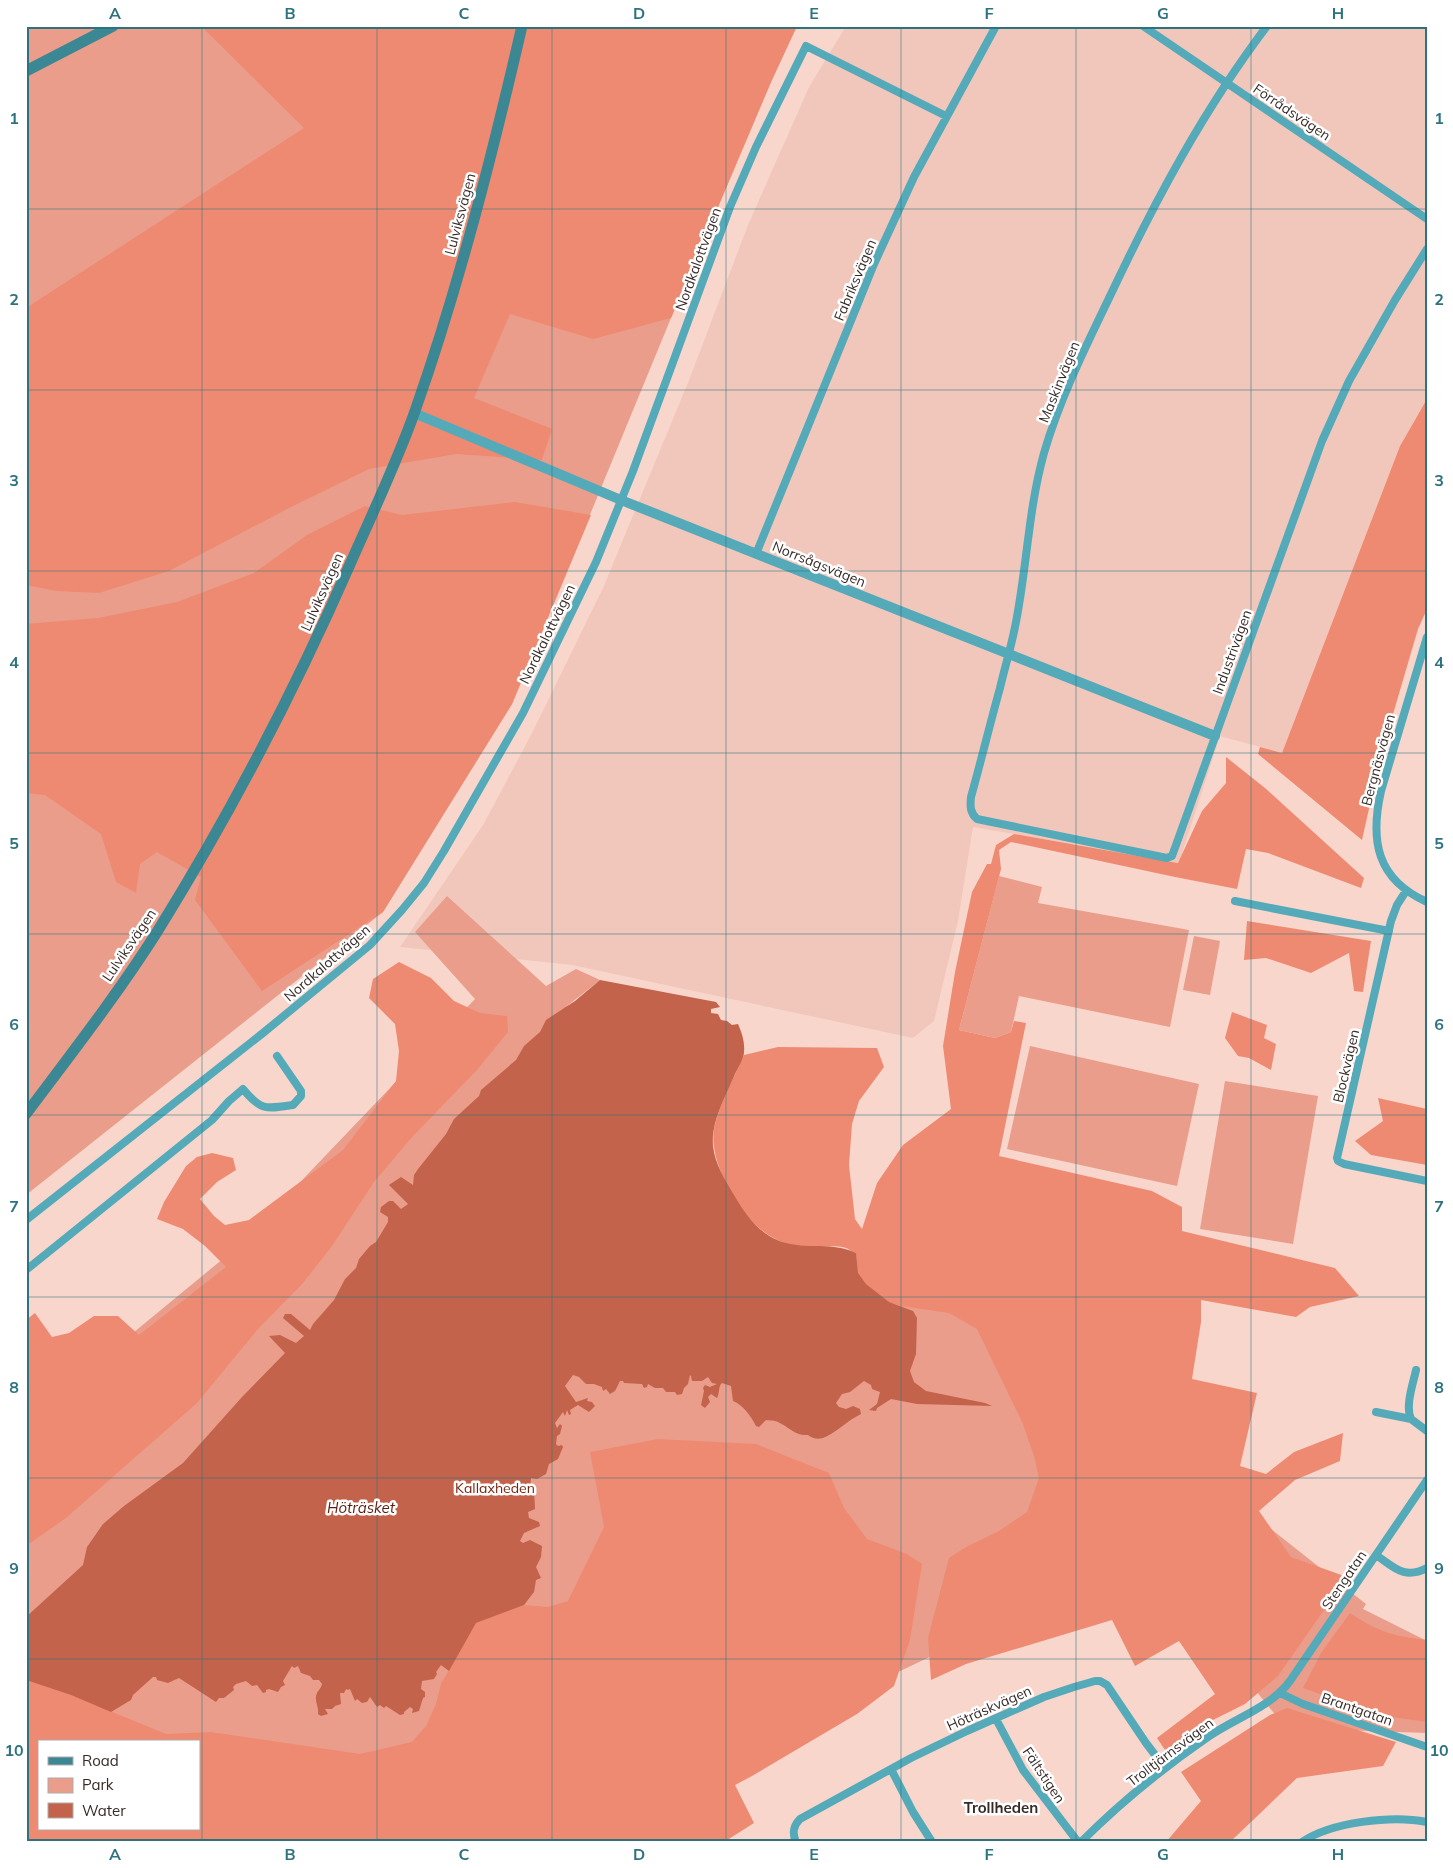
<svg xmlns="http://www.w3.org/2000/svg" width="1453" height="1868" font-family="Mulish,sans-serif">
<rect width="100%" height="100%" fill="#f9d6cc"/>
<!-- built -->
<path fill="#f2c7bb" d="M846 26H1427V399L1400 446 1282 753 1220 736 1179 863 973 827 958 921 934 1021 913 1038 572 965 400 947 483 825 530 737 603 588 689 380 748 225 809 87Z"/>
<!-- green -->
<path fill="#ea9d8a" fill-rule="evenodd" d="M26 26H797L771 82 671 318 512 704 383 912 26 1195Z
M999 876 1042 887 1038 903 1189 930 1170 1027 1019 996 1011 1032 995 1038 959 1030Z
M447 896 546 986 576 969 600 980 567 1006 788 1291 987 1178 1205 1477 1366 1604 1363 1609 1427 1641V1733L1286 1728 1143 1551 1016 1616 896 1673 610 1842H26V1421L241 1244 475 999 415 932ZM39 1742H199V1829H39Z
M1194 936 1220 941 1210 995 1183 990Z
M1030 1046 1199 1084 1177 1186 1007 1149Z
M1225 1081 1318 1096 1293 1244 1200 1229Z"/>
<!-- forest -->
<path fill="#ef8a72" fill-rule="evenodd" d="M201 26H797L771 82 671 318 593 339 510 314 474 398 552 429 542 460 456 454 369 469 291 507 169 571 99 593 56 591 26 585V308L304 128Z
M1427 399V609L1418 629 1381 755 1362 840 1258 754 1260 747 1282 753 1400 446Z
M515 502 591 515 512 704 383 912 262 991 195 900 201 877 157 852 140 864 136 893 116 882 101 834 45 795 26 793V624L98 618 177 602 254 573 307 535 365 506 402 515Z
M1226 757 1265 788 1364 878 1361 888 1268 853 1246 849 1237 889 1175 877 1011 842 999 850 1001 869 959 1030 995 1038 1011 1032 1014 1021 1026 1023 999 1156 1152 1191 1182 1207V1231L1335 1268 1359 1296 1310 1307 1296 1317 1201 1300V1322L1192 1379 1257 1393 1240 1466 1266 1474 1294 1452 1343 1433 1340 1461 1295 1480 1259 1511 1291 1557 1347 1577 1278 1676 1245 1704 1207 1723 1180 1744 1165 1750 1157 1738 1215 1694 1179 1641 1135 1666 1112 1620 966 1664 931 1680 928 1638 949 1558 966 1547 999 1531 1027 1512 1039 1478 1034 1456 1023 1424 977 1329 949 1313 901 1306 889 1302 866 1284 858 1274 856 1253C851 1251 846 1247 842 1247 825 1244 805 1249 788 1244 784 1242 778 1241 774 1238 743 1223 708 1164 714 1129 719 1104 734 1078 744 1055L778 1047 877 1048 884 1067 859 1101 852 1124 849 1165 855 1219 862 1229 877 1183 903 1145 951 1109 943 1046 955 972 972 892 987 864H991L996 845 1014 834 1178 863 1202 811 1226 783Z
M1247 921 1371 941 1363 992 1354 991 1349 953 1311 973 1266 958 1244 960Z
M399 962 431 978 454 1001 480 1013 507 1016 508 1032 477 1070 413 1136 374 1182 332 1246 303 1283 258 1329 197 1403 66 1518 26 1546V1320L35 1313 52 1337 69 1333 94 1316H118L139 1335 226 1267 205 1246 183 1229 157 1219 164 1202 186 1166 197 1157 212 1153 233 1158 236 1170 217 1182 200 1199 214 1216 225 1225 249 1220 343 1150 396 1081 399 1051 395 1024 369 998 373 979Z
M1232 1012 1267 1025 1264 1038 1276 1044 1271 1070 1249 1058 1238 1056 1225 1038Z
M1378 1098 1427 1109V1165L1371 1155 1355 1141 1383 1121Z
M658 1439 756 1444 829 1473 844 1508 867 1539 907 1554 922 1564 910 1640 894 1686 857 1714 752 1776 735 1785 754 1823 724 1842H26V1680L71 1695 166 1734 211 1732 360 1754 412 1742 426 1726 436 1704 441 1684 476 1623 524 1605 548 1607 568 1601 604 1527 590 1452ZM39 1742H199V1829H39Z
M1350 1613C1379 1632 1392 1636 1427 1640V1722L1378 1715 1303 1688 1321 1653Z
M1287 1708 1396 1742 1383 1766 1297 1778 1230 1842H1166L1201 1801 1181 1772 1270 1715Z"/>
<!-- water -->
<path fill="#c3634c" d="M600 980 716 1002 720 1007 711 1009V1013L718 1014 721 1020 727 1021 732 1025 738 1024C742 1033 745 1042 744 1053 743 1060 738 1068 735 1074 726 1096 711 1121 713 1146 715 1164 725 1180 734 1195 744 1212 756 1230 775 1239 802 1252 829 1240 856 1253L858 1273 866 1284 889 1302 913 1311 917 1318 916 1354 910 1371 914 1382 926 1391 985 1403 992 1406 917 1404 891 1399 877 1408 876 1411 869 1410 877 1404 880 1392 872 1389 871 1385 864 1381 850 1392 842 1394 836 1403 839 1407 846 1409 853 1406 860 1409 861 1414C848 1420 833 1435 823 1438 817 1440 812 1438 808 1435 795 1436 789 1427 778 1422 775 1420 770 1421 766 1420L759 1427 756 1426C751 1416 743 1405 733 1401L731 1386 722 1383C718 1386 720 1393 717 1398L711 1394 708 1397 710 1402 705 1408 701 1405 704 1391 703 1388 705 1385 710 1387 717 1384 712 1383 708 1377 702 1381H692L691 1376 690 1375 688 1384 684 1388 682 1394 677 1395 675 1392H666L663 1388H655L648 1384 647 1387 644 1388 642 1384 624 1383 623 1381H620L615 1391 610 1394 606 1389 603 1391 602 1387 594 1384H586L579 1377 573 1375 565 1386 576 1402 588 1398 587 1401 592 1402 595 1406 589 1412 578 1405 570 1410 571 1414 569 1415 567 1410 565 1416 563 1412 555 1423 557 1428 560 1424 562 1426 560 1434 557 1436 556 1444 558 1446 562 1445 563 1447 558 1459 549 1464 546 1474 537 1479 531 1478 530 1490 534 1489 535 1509 528 1512 529 1518 539 1522 540 1526 524 1533 520 1541 523 1543 530 1540 542 1546 541 1557 536 1567 541 1578 536 1580 534 1592 524 1605 476 1623 449 1671 441 1665 436 1672 437 1674 434 1679 422 1681 421 1689 425 1692V1697L423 1698 419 1711 412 1713 413 1709 410 1707 404 1712V1714L400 1715 386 1706 384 1708 380 1705 377 1707 370 1697 367 1702 362 1703 357 1699 355 1701 350 1689 348 1690 346 1689 344 1693H340L341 1704 335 1706 332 1709H325L328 1714 321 1716 318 1714C319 1707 315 1703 316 1696 317 1691 321 1689 322 1684L319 1680H313L310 1676 301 1673 298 1666 294 1668 292 1666 283 1681 285 1685 281 1687 278 1692 269 1689 266 1690V1692L263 1693 257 1685 252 1686 246 1681 236 1684 233 1687 234 1690 224 1698H219L216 1702 179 1678 168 1683 157 1680 156 1677H153L133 1695 131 1700 111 1712 71 1695 26 1680V1617L83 1565 87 1547 103 1524 124 1506 183 1463 242 1397 285 1353 269 1336 280 1335 296 1343 304 1336 283 1318 285 1314H291L310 1330 313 1324 334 1300 345 1279 356 1268 359 1259 370 1246 376 1242 388 1222V1217L380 1212 381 1207 389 1201H393L401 1209 408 1204 389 1185 401 1177 413 1185 414 1175 418 1169 446 1134 454 1119 479 1096 481 1090 516 1060 524 1046 540 1032 546 1020 575 1001Z"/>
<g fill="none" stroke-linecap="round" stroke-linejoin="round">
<!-- minor -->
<path stroke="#54aab9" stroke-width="8" d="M1143 26 1427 219
M1267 26C1204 109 1155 201 1111 294 1086 346 1060 398 1044 453 1028 510 1027 569 1015 627 1011 647 1005 667 1000 688 990 724 981 761 971 797 970 806 970 813 977 819L1167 858 1172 856 1322 441 1349 381 1395 300 1427 249
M756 554 874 264 914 177 996 26
M1427 637 1381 791C1370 840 1376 879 1427 902
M1406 891 1397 905 1391 921 1337 1158 1338 1161 1344 1164 1427 1181
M1235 901 1389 931
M26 1220 263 1033 370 945 402 910 424 883 444 851 523 713 596 562 633 471 730 207 756 147 806 46 946 116
M26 1270 212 1120 229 1101 243 1089C261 1111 266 1109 293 1105L301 1096V1091L277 1056
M1376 1412 1411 1419 1427 1431
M1411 1419C1405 1406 1413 1384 1416 1370
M1376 1555C1394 1567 1404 1580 1427 1568
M1280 1693 1303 1704 1427 1747
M996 1719 1023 1770 1078 1842
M891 1769 913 1812 932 1842
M796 1842C792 1833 793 1826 800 1819L911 1758 967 1731 1044 1697 1074 1687 1095 1681H1100L1107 1685 1146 1743 1165 1768
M1081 1842C1120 1803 1163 1768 1208 1737 1235 1718 1270 1708 1290 1681L1427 1480
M1302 1842C1331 1822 1392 1815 1427 1822"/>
<!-- tertiary -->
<path stroke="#54aab9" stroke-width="10" d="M414 413 621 500 1215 736"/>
<!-- secondary -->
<path stroke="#3b8794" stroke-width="11" d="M26 71 113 26
M26 1114C71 1054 117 995 157 932 231 813 295 690 351 562 373 512 397 462 415 411 459 286 492 156 522 26"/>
</g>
<!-- grid -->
<path fill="none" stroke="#2c737f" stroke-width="1" stroke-opacity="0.55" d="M202 26V1842M377 26V1842M552 26V1842M726 26V1842M901 26V1842M1076 26V1842M1251 26V1842M26 209H1427M26 390H1427M26 571H1427M26 753H1427M26 934H1427M26 1115H1427M26 1297H1427M26 1478H1427M26 1659H1427"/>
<g text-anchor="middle" stroke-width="5" stroke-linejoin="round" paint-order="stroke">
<!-- street labels -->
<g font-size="14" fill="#372a26" stroke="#fff">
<text transform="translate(1292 112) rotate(34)" y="5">Förrådsvägen</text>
<text transform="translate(460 214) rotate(-75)" y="5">Lulviksvägen</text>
<text transform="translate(698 259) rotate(-70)" y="5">Nordkalottvägen</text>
<text transform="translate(855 280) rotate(-67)" y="5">Fabriksvägen</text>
<text transform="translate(1059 382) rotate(-68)" y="5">Maskinvägen</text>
<text transform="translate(819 564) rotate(22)" y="5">Norrsågsvägen</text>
<text transform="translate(322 592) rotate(-66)" y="5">Lulviksvägen</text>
<text transform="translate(547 634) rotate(-64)" y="5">Nordkalottvägen</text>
<text transform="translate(1232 652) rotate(-70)" y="5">Industrivägen</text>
<text transform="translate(1378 760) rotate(-75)" y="5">Bergnäsvägen</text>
<text transform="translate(129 945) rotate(-56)" y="5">Lulviksvägen</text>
<text transform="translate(327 963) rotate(-41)" y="5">Nordkalottvägen</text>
<text transform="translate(1346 1066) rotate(-77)" y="5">Blockvägen</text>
<text transform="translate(1344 1580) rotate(-56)" y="5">Stengatan</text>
<text transform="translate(989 1708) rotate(-24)" y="5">Höträskvägen</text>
<text transform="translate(1357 1709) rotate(19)" y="5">Brantgatan</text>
<text transform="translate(1170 1752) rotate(-37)" y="5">Trolltjärnsvägen</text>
<text transform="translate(1044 1775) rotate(56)" y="5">Fältstigen</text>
</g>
<!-- park labels -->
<g font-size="14" fill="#7b220b" stroke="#fff">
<text x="495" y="1493">Kallaxheden</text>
</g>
<!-- water labels -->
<g font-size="15" font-style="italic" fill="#5d1e0f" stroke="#fff">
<text x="361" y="1513">Höträsket</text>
</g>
<!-- neighbourhood labels -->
<g font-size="15" font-weight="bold" fill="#372a26" stroke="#fff">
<text x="1001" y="1813">Trollheden</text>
</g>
</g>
<!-- border -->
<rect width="1453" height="1868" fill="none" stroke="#ffffff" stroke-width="55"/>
<!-- legend -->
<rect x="38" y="1740" width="162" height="90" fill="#ffffff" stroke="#afaaa8"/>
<rect x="48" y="1757" width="25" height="8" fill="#3b8794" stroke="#afaaa8"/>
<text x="82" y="1766" font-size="15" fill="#372a26">Road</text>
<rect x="48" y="1778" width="25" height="15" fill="#ea9d8a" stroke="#afaaa8"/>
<text x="82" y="1790" font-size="15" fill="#372a26">Park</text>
<rect x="48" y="1803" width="25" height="15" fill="#c3634c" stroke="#afaaa8"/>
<text x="82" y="1816" font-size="15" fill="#372a26">Water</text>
<rect x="28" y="28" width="1398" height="1812" fill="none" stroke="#2c737f" stroke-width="2"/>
<g font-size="16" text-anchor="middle" font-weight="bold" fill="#2c737f">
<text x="115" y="19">A</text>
<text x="290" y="19">B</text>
<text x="464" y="19">C</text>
<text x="639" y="19">D</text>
<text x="814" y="19">E</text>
<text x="989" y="19">F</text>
<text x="1163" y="19">G</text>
<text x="1338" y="19">H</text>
<text x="14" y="124">1</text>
<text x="1439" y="124">1</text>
<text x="14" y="305">2</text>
<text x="1439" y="305">2</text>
<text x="14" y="486">3</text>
<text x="1439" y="486">3</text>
<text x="14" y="668">4</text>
<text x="1439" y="668">4</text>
<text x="14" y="849">5</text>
<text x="1439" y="849">5</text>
<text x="14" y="1030">6</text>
<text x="1439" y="1030">6</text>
<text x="14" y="1212">7</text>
<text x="1439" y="1212">7</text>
<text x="14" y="1393">8</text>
<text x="1439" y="1393">8</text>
<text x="14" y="1574">9</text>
<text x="1439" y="1574">9</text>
<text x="14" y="1756">10</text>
<text x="1439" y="1756">10</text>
<text x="115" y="1860">A</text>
<text x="290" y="1860">B</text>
<text x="464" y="1860">C</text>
<text x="639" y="1860">D</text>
<text x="814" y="1860">E</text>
<text x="989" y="1860">F</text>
<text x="1163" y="1860">G</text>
<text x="1338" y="1860">H</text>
</g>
</svg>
